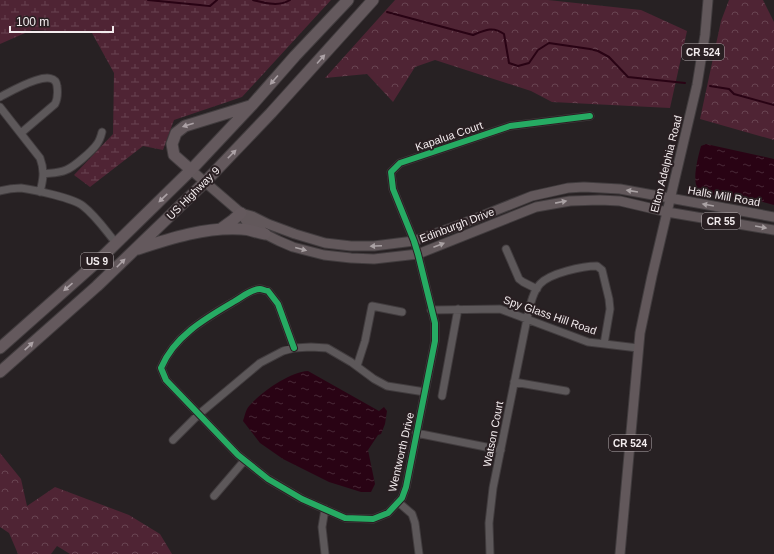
<svg xmlns="http://www.w3.org/2000/svg" width="774" height="554" font-family="Helvetica,sans-serif">
<defs>
<pattern id="forest-crowns" width="20" height="18" patternUnits="userSpaceOnUse"><rect width="20" height="18" fill="#4f2434"/><path d="M2 6a3 3 0 1 1 6 0M12 15a3 3 0 1 1 6 0" fill="none" stroke="#694452"/></pattern>
<pattern id="wetland-marsh" width="20" height="14" patternUnits="userSpaceOnUse"><rect width="20" height="14" fill="#4f2434"/><path d="M1 5h8M5 5V1M11 12h8M15 12V8" fill="none" stroke="#694452"/></pattern>
<pattern id="water-ripples" width="26" height="14" patternUnits="userSpaceOnUse"><rect width="26" height="14" fill="#290314"/><path d="M2 4q2-2 4 0t4 0M15 11q2-2 4 0t4 0" fill="none" stroke="#482836"/></pattern>
</defs>
<rect width="100%" height="100%" fill="#272123"/>
<!-- forest -->
<path fill="url(#forest-crowns)" d="M395 0H548L641 10 687 31 670 108 552 102 531 91 435 60 415 67 393 102 367 74 325 78Z
M729 0H763L774 22V140L700 119 721 21Z
M0 453 21 479 27 506 55 487 129 515 160 534 172 554H70L57 546 51 554H18L9 533 0 527Z"/>
<!-- wetland -->
<path fill="url(#wetland-marsh)" d="M0 0H331L242 97 174 120 163 150 143 146 90 187 74 175 113 134 114 73 92 33 32 30 0 44Z"/>
<!-- water -->
<path fill="url(#water-ripples)" d="M706 144 774 159V205L755 200 713 195 699 191C691 182 698 157 701 146Z
M308 371 379 411 384 407 387 411 385 424 381 434 378 435 368 450 375 484 371 492H361L329 482 283 459 260 443 243 421C245 415 246 408 251 404 263 391 290 372 308 371Z"/>
<g fill="none" stroke-linecap="round" stroke-linejoin="round">
<!-- stream -->
<path stroke="#290314" stroke-width="2" d="M148 0 210 6 217 0
M253 0C265 3 279 7 290 0
M387 12 473 35C485 30 493 26 504 34L509 63 518 66 529 63 538 50 549 43 590 49 598 51 609 57 628 77 685 83
M710 86 729 89 734 94 774 105"/>
<defs>
<path id="minor" d="M0 97C10 92 55 65 57 86 58 93 58 98 55 104L21 133
M0 107 40 158C45 171 43 180 40 192
M44 174C51 173 59 173 66 170 74 167 92 151 97 144 100 140 101 136 102 132
M0 191C7 189 14 188 21 188 35 190 73 198 83 206 96 216 106 231 116 243
M506 249 519 279 523 282 537 289
M431 310 500 309 588 342 638 348
M294 348 278 304 268 291C266 291 262 289 260 289 251 289 242 297 235 301 206 318 174 336 161 368L166 380 238 455 268 479 302 499 345 518 373 519 388 513 402 498 406 487 435 341V323L418 254 414 241 393 189 391 172 400 163 510 126 590 116
M357 366 365 341 372 306 402 312
M514 382 566 391
M442 396 458 309
M416 433 501 450
M173 440 198 415 260 363 283 351 294 348 311 347 327 348 351 362 374 379 387 386 425 392
M214 496 244 461
M398 502 412 514 415 523 419 554
M325 509 322 527 325 554
M490 554 489 523 493 488 527 319C530 307 532 293 540 284 550 273 583 266 597 266L602 270 609 299 610 309 604 344"/>
<path id="major" d="M191 170 241 213 246 221 261 230 265 234 279 241 293 247 324 255 351 258 374 259 418 254 536 207 570 201 600 200 620 201 667 212 774 230
M241 213 252 216 268 224 295 234 325 243 351 246H374L414 241 454 227 532 196 568 188 584 187 620 189 774 217
M620 554 640 333 652 276 697 85 705 35 708 0"/>
<path id="highway" d="M191 170 174 155 172 144 176 133 185 126 250 106
M222 228 233 220 241 213
M138 249C171 238 206 227 241 229 250 229 257 233 265 234
M0 348 97 262 191 170 252 105 295 56 348 0
M0 372 97 286 205 182 271 113 373 0"/>
</defs>
<!-- minor casing -->
<use href="#minor" stroke="#413c3e" stroke-width="9"/>
<!-- major casing -->
<use href="#major" stroke="#413c3e" stroke-width="11"/>
<!-- highway casing -->
<use href="#highway" stroke="#413c3e" stroke-width="13"/>
<!-- minor -->
<use href="#minor" stroke="#5d585a" stroke-width="7"/>
<!-- major -->
<use href="#major" stroke="#62585b" stroke-width="9"/>
<!-- highway -->
<use href="#highway" stroke="#64595d" stroke-width="11"/>
<defs>
<path id="cycleway" d="M294 348 278 304 268 291C266 291 262 289 260 289 251 289 242 297 235 301 206 318 174 336 161 368L166 380 238 455 268 479 302 499 345 518 373 519 388 513 402 498 406 487 435 341V323L418 254 414 241 393 189 391 172 400 163 510 126 590 116"/>
</defs>
<!-- cycleway casing -->
<use href="#cycleway" stroke="#291f22" stroke-width="8"/>
<!-- cycleway -->
<use href="#cycleway" stroke="#26ab63" stroke-width="6"/>
</g>
<!-- one-way arrows -->
<defs><path id="oneway-solid" d="M-6-.8H1V-3.2L6.5 0L1 3.2V.8H-6Z"/></defs>
<g fill="#aca2a6">
<use href="#oneway-solid" transform="translate(321 59) rotate(-48)"/>
<use href="#oneway-solid" transform="translate(274 80) rotate(131)"/>
<use href="#oneway-solid" transform="translate(188 125) rotate(162)"/>
<use href="#oneway-solid" transform="translate(232 154) rotate(-45)"/>
<use href="#oneway-solid" transform="translate(163 198) rotate(136)"/>
<use href="#oneway-solid" transform="translate(121 263) rotate(-45)"/>
<use href="#oneway-solid" transform="translate(68 287) rotate(139)"/>
<use href="#oneway-solid" transform="translate(29 346) rotate(-43)"/>
</g>
<g fill="#aaa2a4">
<use href="#oneway-solid" transform="translate(632 191) rotate(-171)"/>
<use href="#oneway-solid" transform="translate(561 202) rotate(-11)"/>
<use href="#oneway-solid" transform="translate(708 205) rotate(-170)"/>
<use href="#oneway-solid" transform="translate(761 227) rotate(10)"/>
<use href="#oneway-solid" transform="translate(439 245) rotate(-21)"/>
<use href="#oneway-solid" transform="translate(376 246) rotate(177)"/>
<use href="#oneway-solid" transform="translate(301 249) rotate(15)"/>
</g>
<g text-anchor="middle" stroke-width="4" stroke-linejoin="round" paint-order="stroke">
<!-- shield labels -->
<g fill="#291f22" stroke="#b6aeb1" stroke-width="1">
<rect x="682" y="44" width="42" height="16" rx="3"/>
<rect x="702" y="213" width="38" height="16" rx="3"/>
<rect x="81" y="253" width="32" height="16" rx="3"/>
<rect x="609" y="435" width="42" height="16" rx="3"/>
</g>
<g font-size="10" font-weight="bold" fill="#f3ecee">
<text x="703" y="56">CR 524</text>
<text x="721" y="225">CR 55</text>
<text x="97" y="265">US 9</text>
<text x="630" y="447">CR 524</text>
</g>
<!-- street labels -->
<g font-size="11" fill="#f3ecee" stroke="#291f22">
<text transform="translate(449 136) rotate(-19)" y="4">Kapalua Court</text>
<text transform="translate(666 164) rotate(-76)" y="4">Elton Adelphia Road</text>
<text transform="translate(193 193) rotate(-45)" y="4">US Highway 9</text>
<text transform="translate(724 196) rotate(10)" y="4">Halls Mill Road</text>
<text transform="translate(457 225) rotate(-21)" y="4">Edinburgh Drive</text>
<text transform="translate(550 315) rotate(19)" y="4">Spy Glass Hill Road</text>
<text transform="translate(493 434) rotate(-79)" y="4">Watson Court</text>
<text transform="translate(401 452) rotate(-77)" y="4">Wentworth Drive</text>
</g>
</g>
<!-- scale -->
<path d="M10 26v6h103v-6" fill="none" stroke="#f3ecee" stroke-width="2"/>
<text x="16" y="26" font-size="12" fill="#f3ecee" stroke="#291f22" stroke-width="3" paint-order="stroke">100 m</text>
</svg>
